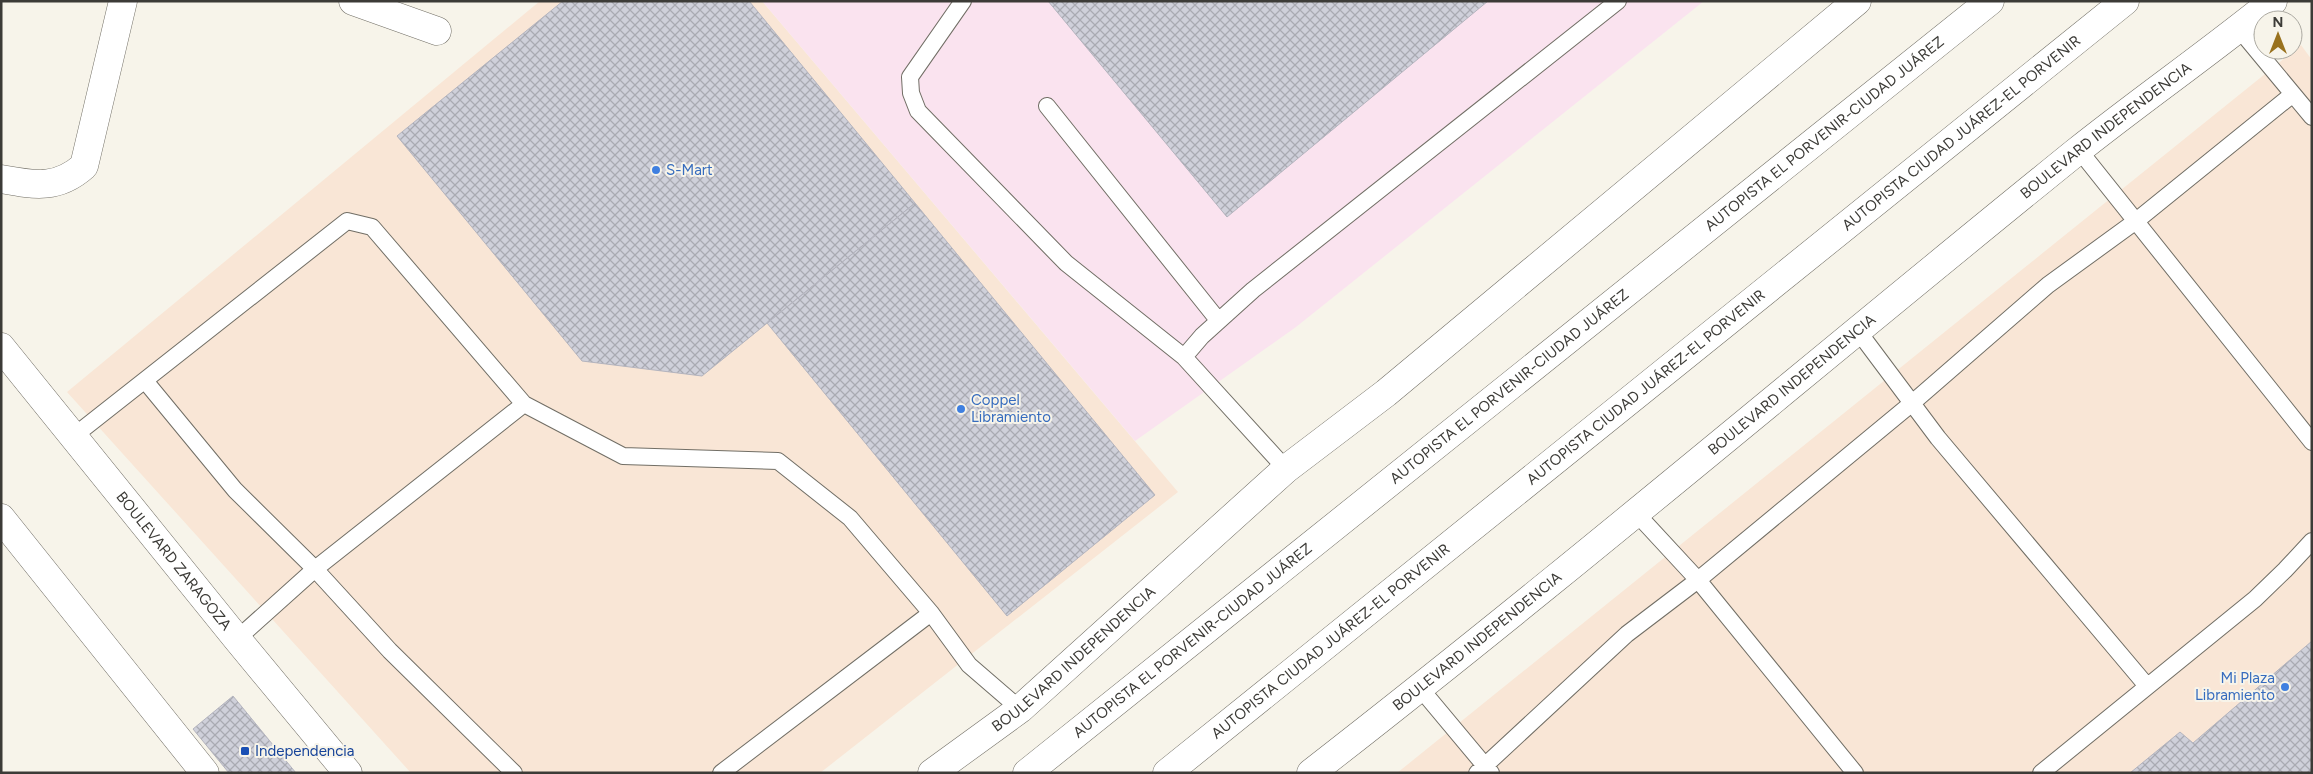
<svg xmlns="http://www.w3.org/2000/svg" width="2313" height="774" font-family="Figtree,sans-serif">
<defs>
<pattern id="building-cross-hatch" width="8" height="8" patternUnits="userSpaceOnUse" patternTransform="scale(1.25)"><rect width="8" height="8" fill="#cfd0da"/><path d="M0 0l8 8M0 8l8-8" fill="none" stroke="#a9aab2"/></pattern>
</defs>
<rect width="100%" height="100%" fill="#f7f4ea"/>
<!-- commercial -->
<path fill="#f9e6d6" d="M540 1H762L1178 492 820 773H411L67 392Z
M2301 45 2312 60V773H1397Z"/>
<!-- industrial -->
<path fill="#fae3ef" d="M762 1H1704L1296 327 1135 441Z"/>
<!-- building -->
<path fill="url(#building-cross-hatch)" stroke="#b4b4be" d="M563 1H749L915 203 702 376 582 361 397 136Z
M1048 1H1488L1227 217Z
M915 203 1155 495 1007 616 767 323Z
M2312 641V773H2130L2180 732 2193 743Z
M233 696 296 773H229L193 729Z"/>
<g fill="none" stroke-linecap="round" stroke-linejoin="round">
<defs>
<path id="service" d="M963 1 910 77 911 93 918 111 1066 263 1184 357
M2239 29 2312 117
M1047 106 1218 320
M2079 150 2312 442
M1858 331 1938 438 2147 686
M146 382 235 490 315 569 390 651 514 773
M74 436 347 221 372 227 524 404 623 456 778 461 850 518 931 613 969 665 1020 709
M1286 469 1184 357 1202 336 1253 290 1618 1
M1636 513 1698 580 1855 773
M237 639 315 569 524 404
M1420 688 1491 773
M721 773 931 613
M1477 773 1627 634 1698 580 1911 404 2048 285 2136 221 2293 94
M2041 773 2255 599 2285 570 2312 541"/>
<path id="minor" d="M353 1 437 31
M1 179C34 185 57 190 84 166L123 1"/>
<g id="secondary">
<path id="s1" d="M932 773 1020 709 1286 469 1386 393 1857 1"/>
<path id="s2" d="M1311 773C1571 571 1821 358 2076 152 2141 100 2209 53 2273 1"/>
</g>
<g id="primary">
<path id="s3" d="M1 347 237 639 348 773"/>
<path d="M1 518 205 773"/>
</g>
<g id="trunk">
<path id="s4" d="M1027 773 1990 1"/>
<path id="s5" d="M1167 773 2125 1"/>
</g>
</defs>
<!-- service casing -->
<use href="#service" stroke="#716e65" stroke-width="18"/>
<!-- minor casing -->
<use href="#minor" stroke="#716e65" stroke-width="29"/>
<!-- secondary casing -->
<use href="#secondary" stroke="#716e65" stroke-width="29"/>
<!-- primary casing -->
<use href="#primary" stroke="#716e65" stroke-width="29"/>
<!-- trunk casing -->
<use href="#trunk" stroke="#716e65" stroke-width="29"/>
<!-- service -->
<use href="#service" stroke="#fff" stroke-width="16"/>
<!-- minor -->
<use href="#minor" stroke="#fff" stroke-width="28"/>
<!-- secondary -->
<use href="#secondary" stroke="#fff" stroke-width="28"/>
<!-- primary -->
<use href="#primary" stroke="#fff" stroke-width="28"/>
<!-- trunk -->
<use href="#trunk" stroke="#fff" stroke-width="28"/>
</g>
<!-- markers -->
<g fill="#3f7fe0" stroke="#f7f4ea" stroke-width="2">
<circle cx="656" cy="170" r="5"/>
<circle cx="961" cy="409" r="5"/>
<circle cx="2285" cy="687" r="5"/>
</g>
<rect fill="#1a4fb4" stroke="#f7f4ea" stroke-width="2" x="240" y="746" width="10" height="10" rx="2.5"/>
<g text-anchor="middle" stroke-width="4" stroke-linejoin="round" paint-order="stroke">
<!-- street labels -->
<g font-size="15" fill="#3c3b37" stroke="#f7f4ea">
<text dy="5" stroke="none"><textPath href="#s2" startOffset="1022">BOULEVARD INDEPENDENCIA</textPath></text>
<text dy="5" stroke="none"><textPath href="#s5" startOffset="1020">AUTOPISTA CIUDAD JUÁREZ-EL PORVENIR</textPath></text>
<text dy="5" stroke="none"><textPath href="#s4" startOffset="1022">AUTOPISTA EL PORVENIR-CIUDAD JUÁREZ</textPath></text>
<text dy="5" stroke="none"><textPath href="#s2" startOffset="618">BOULEVARD INDEPENDENCIA</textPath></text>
<text dy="5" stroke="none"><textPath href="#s4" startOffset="618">AUTOPISTA EL PORVENIR-CIUDAD JUÁREZ</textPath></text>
<text dy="5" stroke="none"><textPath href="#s5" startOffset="615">AUTOPISTA CIUDAD JUÁREZ-EL PORVENIR</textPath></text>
<text dy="5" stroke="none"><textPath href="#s3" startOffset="275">BOULEVARD ZARAGOZA</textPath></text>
<text dy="5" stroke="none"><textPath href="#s4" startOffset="212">AUTOPISTA EL PORVENIR-CIUDAD JUÁREZ</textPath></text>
<text dy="5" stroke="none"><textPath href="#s5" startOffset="210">AUTOPISTA CIUDAD JUÁREZ-EL PORVENIR</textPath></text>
<text dy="5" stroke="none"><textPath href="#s2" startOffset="212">BOULEVARD INDEPENDENCIA</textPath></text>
<text dy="5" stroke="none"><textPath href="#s1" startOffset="182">BOULEVARD INDEPENDENCIA</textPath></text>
</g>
<!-- shop labels -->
<g font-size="15" fill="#366cbe" stroke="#f7f4ea" text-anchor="start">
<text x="666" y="175">S-Mart</text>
<text x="971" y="405">Coppel<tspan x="971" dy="17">Libramiento</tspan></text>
<text x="2275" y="683" text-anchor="end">Mi Plaza<tspan x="2275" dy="17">Libramiento</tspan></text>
</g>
<!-- transit labels -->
<g font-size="15" fill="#164399" stroke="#f7f4ea" text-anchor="start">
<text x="255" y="756">Independencia</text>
</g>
</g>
<!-- border -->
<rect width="2313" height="774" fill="none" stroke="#3c3b37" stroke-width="5"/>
<!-- north arrow -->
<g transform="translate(2278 35)"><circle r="24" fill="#f7f4ea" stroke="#acaaa2"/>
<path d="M0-4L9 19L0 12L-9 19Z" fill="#99721e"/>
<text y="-8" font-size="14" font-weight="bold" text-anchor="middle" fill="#3c3b37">N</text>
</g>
</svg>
